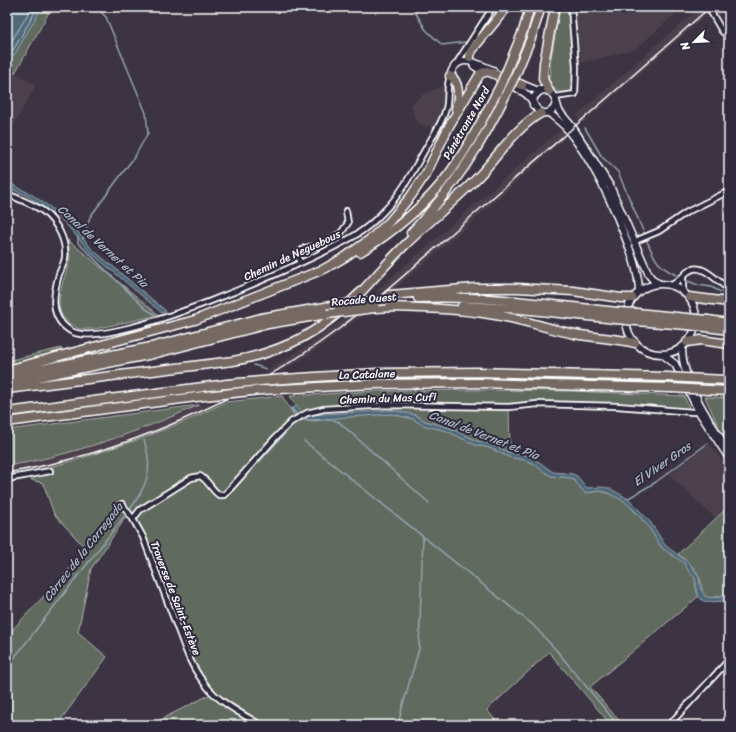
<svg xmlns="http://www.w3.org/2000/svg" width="736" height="732" font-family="Sriracha,sans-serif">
<rect width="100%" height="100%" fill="#3c3443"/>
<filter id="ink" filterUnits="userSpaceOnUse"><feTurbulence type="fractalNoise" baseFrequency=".025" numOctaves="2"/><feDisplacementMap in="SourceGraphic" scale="8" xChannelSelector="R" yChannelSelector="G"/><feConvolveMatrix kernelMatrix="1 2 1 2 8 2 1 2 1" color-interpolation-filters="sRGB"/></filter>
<g filter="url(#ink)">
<!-- built -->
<path fill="#4c404b" d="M575 7H683L636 49 581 63Z
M700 7H715L583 123 576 116Z
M7 68 36 85 7 137Z
M445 85 446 101 444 108 437 125 433 130 431 126H425L418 123 414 115 411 105 422 95Z
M560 130 566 137 465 228 392 291 375 292Z
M362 315 313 352 282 371 264 373 306 346 346 317Z
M226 402 188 420 107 451 46 468 7 476V466L44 459 104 442 165 420 199 405Z
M709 443 729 471V506L715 518 669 475Z"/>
<!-- green -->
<path fill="#606a5e" stroke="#b0b4ae" d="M7 7H52L15 73 7 68Z
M560 7H568L574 67 573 93H571C558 93 554 91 547 79L551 75 550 64Z
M68 240 159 315 95 329H79L69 323 62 316 59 307V300L62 285 70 259Z
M61 348 63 352 7 366V361Z
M477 390 572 391 684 396 690 410 617 403 537 402 509 405 392 402 330 406 306 411 302 413 298 409 290 396 374 391Z
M282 396 294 415 299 420 392 414 413 419 423 425 447 431 476 445 490 448 509 457 524 460 533 463 551 476 572 478 585 493 600 491 608 493 618 497 627 503 648 526 662 548 679 559 687 566 689 572 695 578 696 588 699 596 590 687 623 725H611L549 652 487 710 499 725H266L221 696 207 683 195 663 187 647 145 536 136 517 130 511 91 569 78 632 107 657 57 725H7V638L11 639 13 629 87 550 54 514 43 483 31 480 30 472 76 460 140 439 188 420 226 402Z
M705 397 729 398V444L721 432Z
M199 405C138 432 73 455 7 466V430Z
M392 407 509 410 510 453 491 444 477 441 450 428 425 421 415 415 392 410Z
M729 506V591C724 596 722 596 715 597 698 601 704 586 699 577 696 568 686 560 678 554Z
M211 694 255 725H150Z"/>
<!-- water -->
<path fill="#506979" stroke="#96a5af" d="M7 7H42L15 54 7 59Z
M7 182 31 194 67 219 92 249 166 311 162 313 90 252 64 222 29 197 7 187Z
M297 406 302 413 310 415 392 410 415 415 425 421 450 428 477 441 491 444 510 453 525 455 535 459 553 472 573 474 577 476 587 488 600 487 609 488 620 494 630 500 651 523 665 545 690 564 693 569 699 576 700 587 705 596C713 600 721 595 729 598V603C718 597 699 611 696 588 696 584 696 582 695 578L689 572 684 563 662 548 648 526 635 511 624 501 608 493 600 491 585 493 572 478 551 476 543 471 533 463 524 460 509 457 490 448 476 445 447 431 423 425 413 419 392 414 309 420 299 417 292 408Z"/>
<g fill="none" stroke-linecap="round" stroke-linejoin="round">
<!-- shore -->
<path stroke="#b9c3c9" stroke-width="1" d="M7 49 32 7
M7 55 12 52 38 7"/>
<!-- stream -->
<path stroke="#96a5af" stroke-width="1.5" d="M412 7 426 30 442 45 466 42
M585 128 602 157 618 172 644 233
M78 237V243L146 309 156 315
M83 239 90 217 135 156 148 133 146 113 106 17 96 7
M646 239C655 259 656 265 676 275
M688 281 698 285 711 287 729 296
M254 365 266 369
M291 408 297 417
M301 419C313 424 327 416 339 422L429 503
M722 434 729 429
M304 441 533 625 557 651 618 725
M211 492C217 497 221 498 228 496L289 429
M627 499 656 482 708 443
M129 511C147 486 154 470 144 440
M7 667 126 514
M398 725 402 708 419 649 423 536"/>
<!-- street-tunnel -->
<path stroke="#504856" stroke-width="4.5" stroke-dasharray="4.5 2" stroke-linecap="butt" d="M707 7 711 12"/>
<defs>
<path id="street" d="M711 12 722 31 729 38
M458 61 493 7
M555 97 575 94 576 67 571 7
M7 194C19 199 33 204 43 211 57 222 67 241 65 258 64 264 61 269 59 274 53 295 49 318 71 331 108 353 314 260 354 236 366 229 376 220 385 210 402 193 414 169 426 148 433 136 442 123 446 109 449 98 446 87 450 76
M633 242 659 231 687 212 729 191
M300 263 297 254 305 248 322 245 341 233 348 223 346 211
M672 285C675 283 679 280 682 277 685 275 686 272 689 271 702 261 718 283 729 289
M683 291V277
M7 479 50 471
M122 504 133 519 143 537 185 648C190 661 196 673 205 684 218 702 242 714 261 725
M133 519 140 510 191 478 200 476C208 480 211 489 219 495H224L228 491 275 438 291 422 307 413 324 409 387 405 509 407 537 404 617 406 693 412H699
M669 725 729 660"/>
<path id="secondary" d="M470 57 474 66 485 73
M450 76C457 51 475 63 493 70
M499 79C508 84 523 89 530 98 534 103 535 109 541 113 549 114 555 111 556 101
M519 83 536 90H542
M533 105 534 97 539 92 543 90 549 91 555 97 559 111 574 129 610 186 649 275 654 281 658 283
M549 113C555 118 562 123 567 129 591 159 608 193 622 229 630 249 638 269 639 290
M626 319a35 35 0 1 1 70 0a35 35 0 1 1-70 0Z
M682 347C681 380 711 424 729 451
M662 354 675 364 699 412 729 458"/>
<path id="highway" d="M470 57 471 52 476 45 507 7
M507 70 523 31 530 7
M516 74 531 38 541 7
M450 76C460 81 459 99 456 109
M549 91 543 79 544 63 555 7
M411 233C454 187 481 146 508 90
M360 252C394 232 428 203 451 171 470 144 485 115 500 86
M389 295 475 288H517L573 291 621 298H632
M689 297 729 302
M418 298C483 295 552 305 617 312
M462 306 521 309 616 319
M391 307C426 308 460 309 495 315 522 319 548 329 575 334 595 338 615 338 635 343
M375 308 396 307
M637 313 687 318
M708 320 729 323
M636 321 687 325
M706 327 729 330
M687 342 701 340 729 344
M7 370 195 320 324 269 345 257 369 240 389 222 411 196 427 172 449 126 480 74 487 71 522 85
M7 376 151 347 261 318 337 305
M284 379 376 373 477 372 667 377
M704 379 729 380
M7 383 153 354 268 324 327 314
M7 389 233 361C288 351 323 330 362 291 376 276 389 261 403 247 428 222 455 201 479 176 498 156 516 127 541 113
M262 390 374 384 477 383 671 388
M709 390 729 391
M7 412 227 384
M7 422 204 396"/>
</defs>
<!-- street casing -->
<use href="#street" stroke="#fff" stroke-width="8"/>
<!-- secondary casing -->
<use href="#secondary" stroke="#fff" stroke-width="9"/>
<!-- highway casing -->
<use href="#highway" stroke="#fff" stroke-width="11"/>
<!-- street -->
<use href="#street" stroke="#2f2a3d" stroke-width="4.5"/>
<!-- secondary -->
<use href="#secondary" stroke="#2f2a3d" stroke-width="6"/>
<!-- highway -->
<use href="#highway" stroke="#766964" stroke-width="8"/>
<!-- rail -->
<path stroke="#fff" stroke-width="1.5" d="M7 473C125 453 244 400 340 328 353 318 366 307 380 296 419 263 458 228 497 194 568 132 640 70 710 7"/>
<defs>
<path id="highway-bridge" d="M500 86 507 70
M508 90 516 74
M337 305 386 300
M617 312 637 313
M327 314 375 308
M687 318 708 320
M616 319 636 321
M687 325 706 327
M667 377 704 379
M227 384 284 379
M671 388 709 390
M204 396 262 390"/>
</defs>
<!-- highway-bridge casing -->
<use href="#highway-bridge" stroke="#fff" stroke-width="11" stroke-linecap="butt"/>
<!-- highway-bridge -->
<use href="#highway-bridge" stroke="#766964" stroke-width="8"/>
</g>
</g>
<g text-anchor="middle" stroke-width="4" stroke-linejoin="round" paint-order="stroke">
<!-- street labels -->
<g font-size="11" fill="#fff" stroke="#2f2a3d">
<text transform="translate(466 123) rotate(-60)" y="4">Pénétrante Nord</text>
<text transform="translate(292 255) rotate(-25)" y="4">Chemin de Neguebous</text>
<text transform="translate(364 299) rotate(-5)" y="4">Rocade Ouest</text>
<text transform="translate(367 374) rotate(-2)" y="4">La Catalane</text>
<text transform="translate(388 398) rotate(-2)" y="4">Chemin du Mas Cufi</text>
<text transform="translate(176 598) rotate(69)" y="4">Traverse de Saint-Estève</text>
</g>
<!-- water labels -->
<g font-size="12" font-style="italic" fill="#a8b4bc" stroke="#2f2a3d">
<text transform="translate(103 246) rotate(42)" y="4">Canal de Vernet et Pia</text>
<text transform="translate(484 435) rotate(21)" y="4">Canal de Vernet et Pia</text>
<text transform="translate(662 464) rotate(-35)" y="4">El Viver Gros</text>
<text transform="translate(83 552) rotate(-52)" y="4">Còrrec de la Corregada</text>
</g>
</g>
<!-- margin -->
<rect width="736" height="732" fill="none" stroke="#2f2a3d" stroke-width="24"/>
<rect x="12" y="12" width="712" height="708" fill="none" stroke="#fff" stroke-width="1.5" filter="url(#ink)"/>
<!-- north arrow -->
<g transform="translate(694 42) rotate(246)" stroke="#2f2a3d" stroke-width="3" paint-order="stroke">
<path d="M0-3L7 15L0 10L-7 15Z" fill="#ffffff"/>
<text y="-6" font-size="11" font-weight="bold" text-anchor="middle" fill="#ffffff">N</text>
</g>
</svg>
